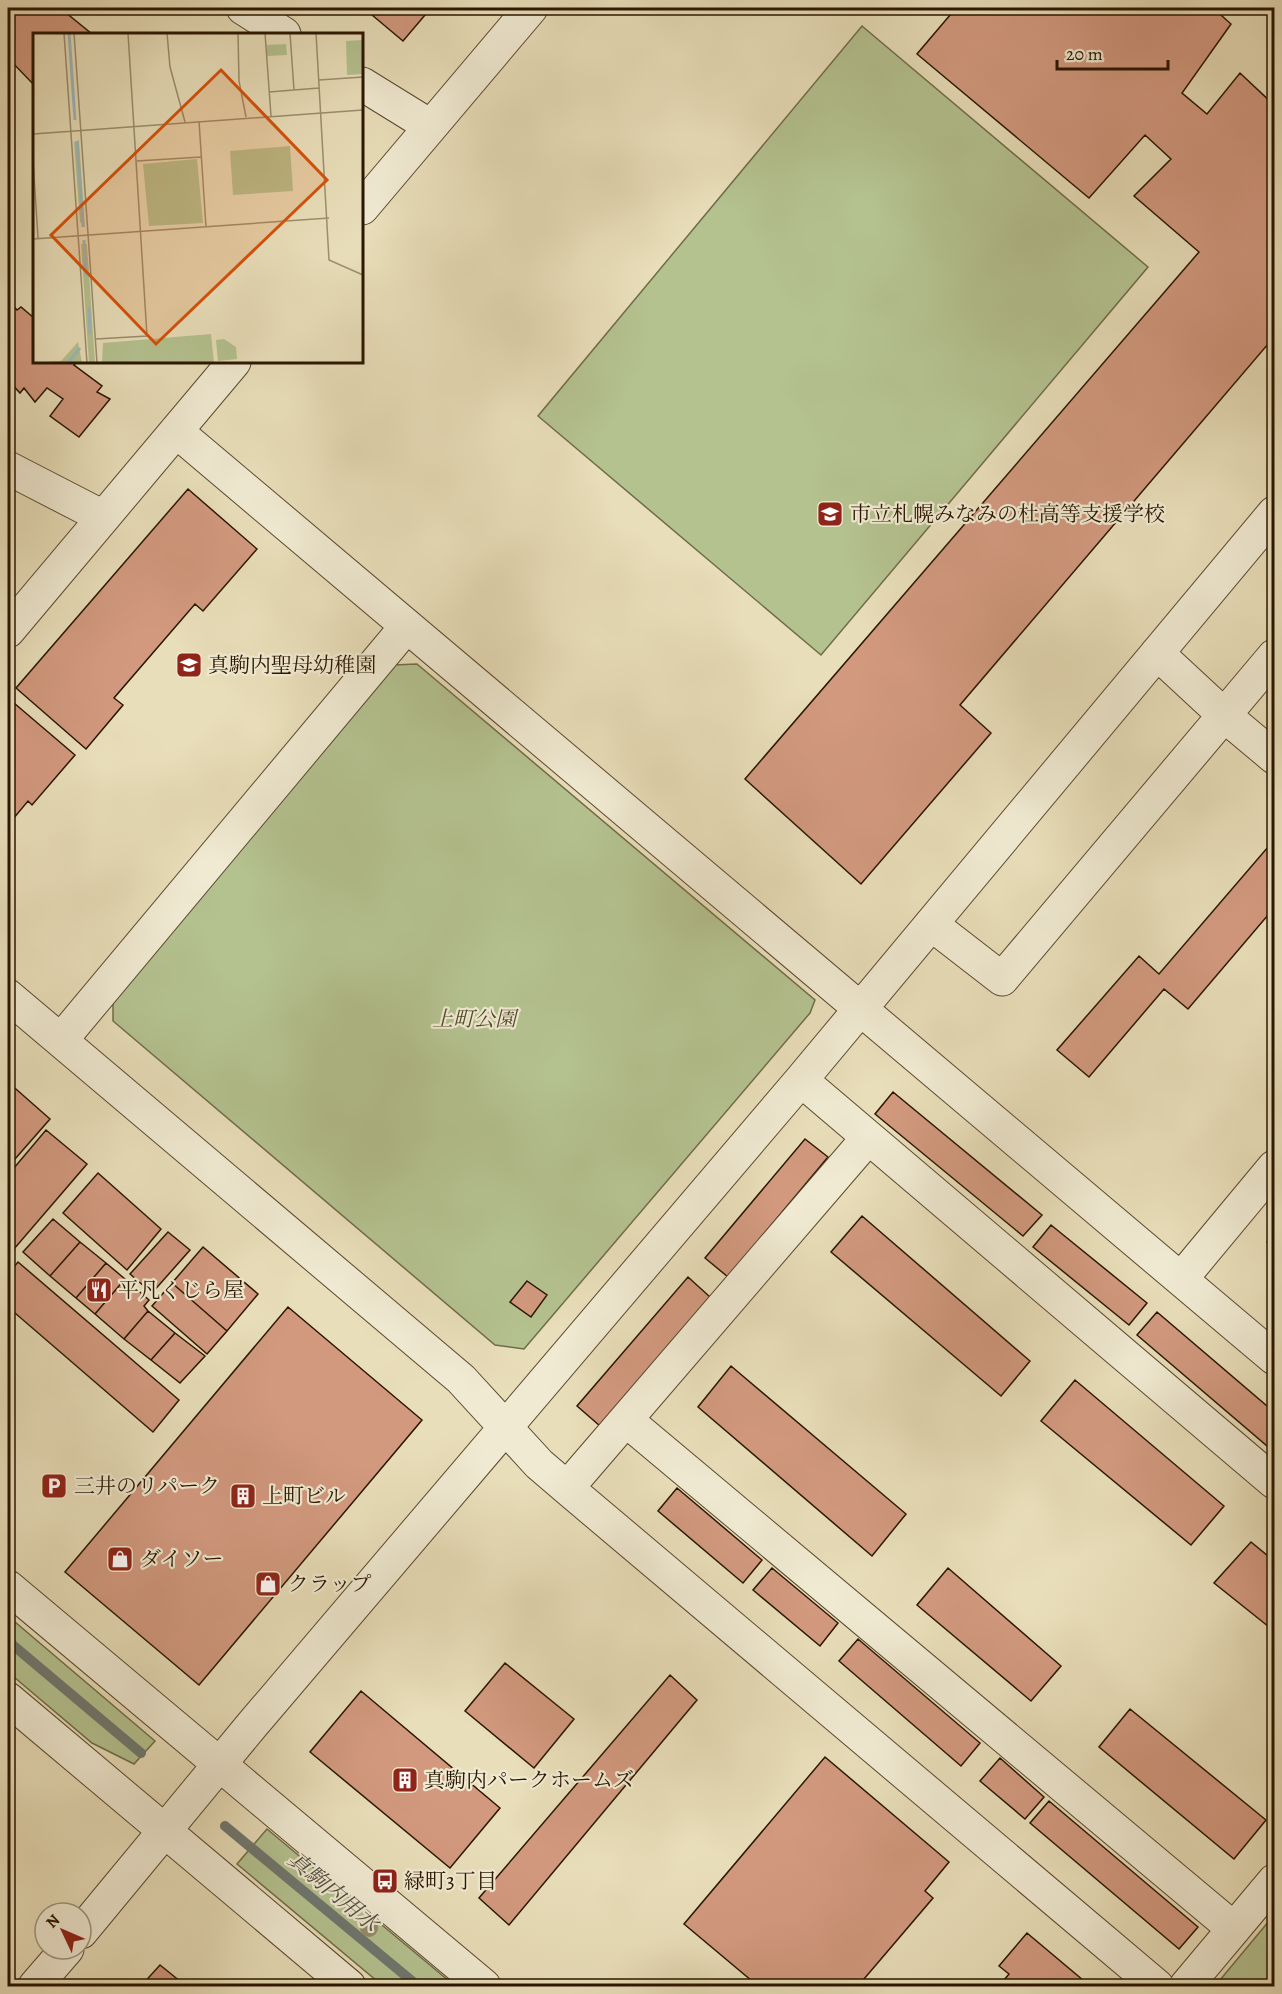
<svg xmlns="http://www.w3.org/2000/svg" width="1282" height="1994" font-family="Alegreya,'Noto Serif JP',serif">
<rect width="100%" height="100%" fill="#e8deb9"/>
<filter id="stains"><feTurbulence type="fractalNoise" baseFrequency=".00333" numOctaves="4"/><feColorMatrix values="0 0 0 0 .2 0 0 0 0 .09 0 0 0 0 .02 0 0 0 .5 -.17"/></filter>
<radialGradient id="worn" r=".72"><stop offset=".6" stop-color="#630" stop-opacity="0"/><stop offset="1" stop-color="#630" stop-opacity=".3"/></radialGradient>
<!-- green -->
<path fill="#b4c290" stroke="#6f6c48" stroke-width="1.5" d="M862 26 1148 267 821 655 538 416Z
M417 664 815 1000 810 1013 524 1349 495 1345 113 1021V1000L393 665Z
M8 1616 155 1741 134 1764 92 1743 8 1672Z
M267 1829 455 1986H383L237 1864Z
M1274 1915V1986H1215Z"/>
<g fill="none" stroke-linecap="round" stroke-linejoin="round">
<!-- stream -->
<path stroke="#6f7870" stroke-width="10" d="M8 1641 141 1753
M225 1826 418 1986"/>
</g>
<!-- building -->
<path fill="#d2997f" stroke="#2a1600" stroke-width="1.5" d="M8 8H60L92 34H34V85L8 58V48L10 45 8 44Z
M378 8H431L403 41 372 15Z
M956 8H1213L1231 24 1182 93 1207 114 1240 73 1274 105V337L960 705 991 733 861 884 745 779 1199 252 1134 196 1171 159 1145 135 1089 198 917 54Z
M8 300 17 310 21 307 34 318V362H76L74 365 102 386 97 392 110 399 79 437 50 416 63 399 47 388 35 402 24 388 20 393 8 380Z
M188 489 257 549 203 611 195 604 114 698 123 705 86 749 16 688Z
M14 703 75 755 32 805 28 801 8 825V710Z
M1274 840V908L1188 1009 1164 989 1089 1077 1057 1050 1139 956 1159 974Z
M8 1082 50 1119 8 1167Z
M893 1092 1042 1215 1023 1236 875 1114Z
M46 1130 87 1164 14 1249 8 1244V1175Z
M805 1139 828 1157 728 1277 705 1258Z
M98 1173 161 1229 127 1270 63 1213Z
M862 1216 1030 1361 1001 1396 831 1252Z
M53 1219 80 1242 50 1276 23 1252Z
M1051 1225 1147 1303 1129 1325 1033 1247Z
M168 1232 190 1250 152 1293 130 1274Z
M1274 1233V1249L1267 1242Z
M80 1242 106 1263 76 1298 50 1276Z
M203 1247 258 1294 227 1331 172 1283Z
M18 1262 179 1400 153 1432 8 1307V1274Z
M106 1263 125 1279 95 1314 76 1298Z
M688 1277 710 1297 600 1426 577 1406Z
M125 1279 149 1300 144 1306 148 1311 124 1339 95 1314Z
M527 1281 547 1295 531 1317 510 1302Z
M172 1283 227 1331 207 1354 152 1306Z
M288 1307 422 1420 199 1685 65 1572Z
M148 1311 175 1333 151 1360 124 1339Z
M1157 1312 1274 1412V1452L1137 1335Z
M175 1333 205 1356 180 1383 151 1360Z
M731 1366 906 1514 872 1556 698 1407Z
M1075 1380 1224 1506 1191 1545 1041 1421Z
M677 1488 762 1560 743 1583 658 1511Z
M1251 1542 1274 1561V1631L1214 1583Z
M772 1568 838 1623 820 1646 753 1590Z
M948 1568 1061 1666 1031 1701 917 1605Z
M858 1639 980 1743 961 1766 839 1661Z
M505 1663 574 1719 534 1768 465 1711Z
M670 1675 697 1700 509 1925 479 1898Z
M361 1691 500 1808 450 1868 310 1752Z
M1130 1709 1266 1820 1234 1859 1099 1747Z
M825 1757 949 1862 925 1891 933 1898 858 1986H758L684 1924Z
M1000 1758 1044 1797 1025 1819 980 1781Z
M1049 1801 1198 1927 1179 1949 1030 1823Z
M1027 1933 1090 1986H999L1009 1974 999 1966Z
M160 1965 186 1986H141Z"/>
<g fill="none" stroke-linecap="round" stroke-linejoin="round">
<defs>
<path id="minor" d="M243 8 284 34
M362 84 430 126
M362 208 531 8
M176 431 1274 1358
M8 468 103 517
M8 631 234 362
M1157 653 1225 716 1274 757
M931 924 1002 979 1274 656
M8 996 461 1379 539 1464 567 1488 1157 1986
M61 1040 406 627
M801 1080 1274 1482
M1181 1279 1274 1167
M626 1420 1234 1929
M567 1488 868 1138
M8 1587 484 1986
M8 1699 349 1986
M81 1932 252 1725 801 1080 1274 513
M35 1986 67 1949
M1186 1986 1274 1881"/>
</defs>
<!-- minor casing -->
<use href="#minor" stroke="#5a482e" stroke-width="35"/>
<!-- minor -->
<use href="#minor" stroke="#f0ead2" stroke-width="33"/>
</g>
<!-- trees -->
<circle fill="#968d6b" cx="369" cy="1928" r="9"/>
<!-- icons -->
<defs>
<symbol id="school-square" viewBox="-11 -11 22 22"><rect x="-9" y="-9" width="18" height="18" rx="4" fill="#8f2418" stroke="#f0ead2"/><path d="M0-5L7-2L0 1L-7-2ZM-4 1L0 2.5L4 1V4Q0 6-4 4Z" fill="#fff"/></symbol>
<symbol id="restaurant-square" viewBox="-11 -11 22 22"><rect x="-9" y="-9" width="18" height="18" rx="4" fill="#8f2418" stroke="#f0ead2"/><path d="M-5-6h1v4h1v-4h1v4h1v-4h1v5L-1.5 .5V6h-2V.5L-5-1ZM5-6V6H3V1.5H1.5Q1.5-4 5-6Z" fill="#fff"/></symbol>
<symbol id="parking-square" viewBox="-11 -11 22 22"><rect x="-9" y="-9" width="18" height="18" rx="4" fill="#8f2418" stroke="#f0ead2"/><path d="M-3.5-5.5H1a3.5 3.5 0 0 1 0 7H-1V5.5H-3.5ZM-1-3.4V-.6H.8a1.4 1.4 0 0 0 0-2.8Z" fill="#fff"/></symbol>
<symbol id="building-square" viewBox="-11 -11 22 22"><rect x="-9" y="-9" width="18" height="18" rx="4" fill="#8f2418" stroke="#f0ead2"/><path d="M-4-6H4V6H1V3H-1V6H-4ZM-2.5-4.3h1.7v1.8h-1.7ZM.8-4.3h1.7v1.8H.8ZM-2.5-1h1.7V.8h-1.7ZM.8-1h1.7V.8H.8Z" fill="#fff"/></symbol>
<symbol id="shop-square" viewBox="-11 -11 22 22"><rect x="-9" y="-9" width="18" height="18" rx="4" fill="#8f2418" stroke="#f0ead2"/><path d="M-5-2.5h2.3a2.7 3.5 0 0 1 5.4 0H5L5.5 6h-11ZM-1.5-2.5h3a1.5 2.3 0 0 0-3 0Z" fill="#fff"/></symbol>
<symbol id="bus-square" viewBox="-11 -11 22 22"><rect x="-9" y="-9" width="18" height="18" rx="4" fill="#8f2418" stroke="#f0ead2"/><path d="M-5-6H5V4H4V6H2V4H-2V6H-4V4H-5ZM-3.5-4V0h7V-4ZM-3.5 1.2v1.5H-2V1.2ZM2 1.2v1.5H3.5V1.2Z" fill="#fff"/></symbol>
</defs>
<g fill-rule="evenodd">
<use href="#school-square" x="815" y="499" width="30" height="30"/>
<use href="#school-square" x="174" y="650" width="30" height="30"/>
<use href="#restaurant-square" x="84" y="1275" width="30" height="30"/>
<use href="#parking-square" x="39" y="1471" width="30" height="30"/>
<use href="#building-square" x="228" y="1481" width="30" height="30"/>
<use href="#shop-square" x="105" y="1544" width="30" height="30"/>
<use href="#shop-square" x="253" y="1569" width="30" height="30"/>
<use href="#building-square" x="390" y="1765" width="30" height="30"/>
<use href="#bus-square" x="370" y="1866" width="30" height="30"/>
</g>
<g text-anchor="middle" stroke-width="4.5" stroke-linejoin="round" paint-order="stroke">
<!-- poi labels -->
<g font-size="21" fill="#2a1600" stroke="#f0ead2" text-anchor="start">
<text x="850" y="521">市立札幌みなみの杜高等支援学校</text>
<text x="208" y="672">真駒内聖母幼稚園</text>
<text x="118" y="1297">平凡くじら屋</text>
<text x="74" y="1493">三井のリパーク</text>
<text x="262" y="1503">上町ビル</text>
<text x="140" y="1566">ダイソー</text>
<text x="288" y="1591">クラップ</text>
<text x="424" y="1787">真駒内パークホームズ</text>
<text x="404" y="1888">緑町3丁目</text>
</g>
<!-- park labels -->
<g font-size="21" font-style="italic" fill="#534a2b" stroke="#f0ead2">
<text x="474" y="1026">上町公園</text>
</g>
<!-- water labels -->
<g font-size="22" font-style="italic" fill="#524f41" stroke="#f0ead2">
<text transform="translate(334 1891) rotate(40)" y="8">真駒内用水</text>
</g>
</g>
<!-- overview -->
<g transform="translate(33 33)">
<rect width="330" height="330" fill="#e8deb9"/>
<path d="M330 7V41L314 42 313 8ZM253 11 254 22 234 23V12ZM46 107 52 194 47 189 41 109ZM257 113 260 158 200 162 197 118ZM164 126 170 190 116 193 110 131ZM48 211H54L62 330H56ZM178 301 181 330H69L70 310ZM191 306 203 314 204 326 185 328 183 307ZM45 309 49 330H2L28 328Z" fill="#b4c290"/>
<path fill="none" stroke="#9db9bb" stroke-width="3" d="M36 0 42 87M44 108 50 194M51 207 53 242M56 274 57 301M35 330 47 315"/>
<path fill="none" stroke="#9c8e6f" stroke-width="1.5" d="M31 0 54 330M41 0 64 330M134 0 137 34 152 89M205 0 206 48 213 84M232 0 238 83M257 0 261 57M283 0 296 227 330 242M286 47 330 44M236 59 286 55M166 88 173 194M0 101 330 77M0 127 5 205M104 128 168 124M0 206 296 185M63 306 114 303 95 0"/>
<path fill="#d5520b" fill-opacity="0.15" stroke="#d5520b" stroke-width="3" d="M188 37 294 147 123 311 18 202Z"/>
<rect width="330" height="330" fill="none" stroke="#2a1600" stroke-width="3"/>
</g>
<!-- margin -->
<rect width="1282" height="1994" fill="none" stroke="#e8deb9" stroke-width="30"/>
<rect x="9" y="9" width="1264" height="1976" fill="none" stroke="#2a1600" stroke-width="3"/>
<rect x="15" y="15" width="1252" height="1964" fill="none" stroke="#2a1600" stroke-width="1.5"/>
<!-- north arrow -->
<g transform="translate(63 1931) rotate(314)"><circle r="28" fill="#f0ead2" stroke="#a1957e" stroke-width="1.5"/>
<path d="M0-4.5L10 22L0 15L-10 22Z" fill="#8f2418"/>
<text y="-9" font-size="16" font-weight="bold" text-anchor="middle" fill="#2a1600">N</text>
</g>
<!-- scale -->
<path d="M1057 60v9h111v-9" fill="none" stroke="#2a1600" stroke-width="3"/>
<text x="1066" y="60" font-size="18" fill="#2a1600" stroke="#f0ead2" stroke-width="4.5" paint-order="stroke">20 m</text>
<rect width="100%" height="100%" filter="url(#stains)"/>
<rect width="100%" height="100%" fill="url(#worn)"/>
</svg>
